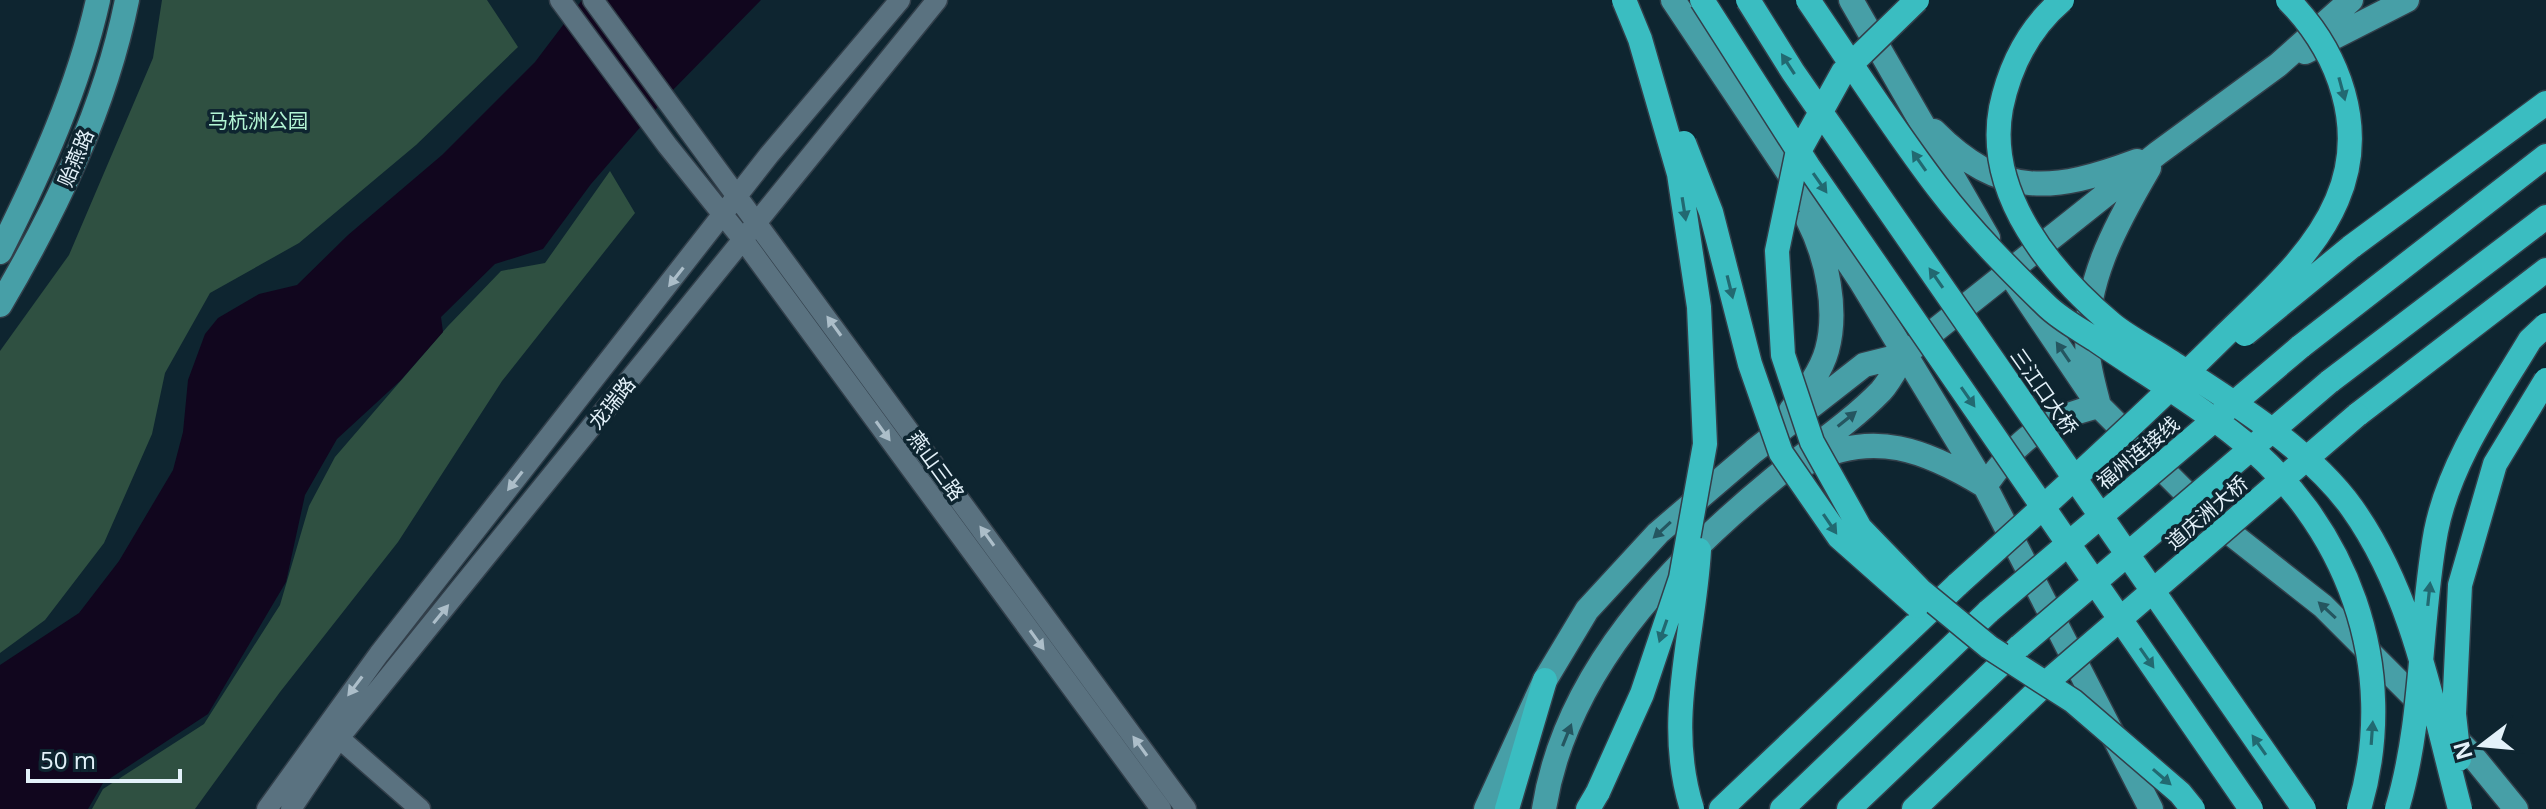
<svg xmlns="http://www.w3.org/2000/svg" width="2546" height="809" font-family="'Open Sans','Noto Sans SC',sans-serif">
<rect width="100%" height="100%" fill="#0e2530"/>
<!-- green -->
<path fill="#2f5041" d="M162 0H487L518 47 416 145 299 243 210 293 165 373 152 434 104 543 45 620 0 653V351L69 255 153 58Z
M610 171 635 213 502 381 398 542 280 692 195 809H92L103 789 204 724 280 605 309 506 335 457 448 326 501 271 545 263Z"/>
<!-- water -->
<path fill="#11061e" d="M582 0H761L669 94 591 184 543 249 495 264 441 317 443 332 400 381 337 439 305 495 286 582 208 714 103 783 88 809H0V665L79 613 119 561 173 470 183 432 188 380 205 334 218 318 259 294 297 285 348 235 442 155 535 62Z"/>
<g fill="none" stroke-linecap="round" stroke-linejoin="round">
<defs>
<path id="minor" d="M560 0 667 145 744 241 1161 809
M593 0 1186 809
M331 731 420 809
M267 809 379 654 769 155 900 0
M291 809 339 738 937 0"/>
<path id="major" d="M1673 0 1860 280 1985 486 2151 809
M1851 0 1988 238
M2305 52 2407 0
M1934 131C2001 199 2054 192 2137 161
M0 252C41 170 78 89 98 0
M2016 283 2099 406 2211 518 2323 606 2471 754 2516 809
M0 305C56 210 105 109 127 0
M1791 410C1805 392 1821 372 1827 350 1838 310 1827 257 1808 220
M1807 463C1873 429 1926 450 1985 486 2017 440 2044 419 2099 406 2095 390 2090 373 2088 356 2081 287 2115 226 2149 168
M1486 809 1545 680 1587 610 1658 533 1754 451 1864 365 1904 355
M1544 809C1565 673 1670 564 1772 480 1807 451 1849 424 1881 391 1890 381 1897 367 1904 355L2158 153 2278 65 2351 0"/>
<path id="highway" d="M2351 247 2546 103
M2300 347 2546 156
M2329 382 2546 217
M2357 415 2546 270
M1507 809 1545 680
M1588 809 1598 792
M1721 809 1958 584
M1782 809 1989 611
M1849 809 2020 646
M1914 809 2047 682"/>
</defs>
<!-- minor casing -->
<use href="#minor" stroke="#323f4a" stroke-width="23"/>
<!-- major casing -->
<use href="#major" stroke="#323f4a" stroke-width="27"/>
<!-- highway casing -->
<use href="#highway" stroke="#323f4a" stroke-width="27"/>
<!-- minor -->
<use href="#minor" stroke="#5a7280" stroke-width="20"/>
<!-- major -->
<use href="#major" stroke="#479fa7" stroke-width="24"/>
<!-- highway -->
<use href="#highway" stroke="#3abdc1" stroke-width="24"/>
<defs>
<path id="highway-bridge" d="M1702 0 1808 166 2251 809
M1748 0 1793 72 2304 809
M1808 0C1851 63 1893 129 1939 189 1971 231 2009 269 2046 305 2060 319 2079 329 2096 340 2141 371 2188 399 2231 432 2348 521 2401 668 2359 809
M1917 0 1843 72 1797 155 1777 251 1783 355 1812 442 1860 528 1921 591 1989 647 2073 701 2180 793 2193 809
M2062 0C2028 29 2010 65 2001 108 1985 194 2051 273 2112 324 2129 338 2150 348 2168 360 2229 399 2310 449 2352 508 2414 595 2433 708 2460 809
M1684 143 1711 212 1750 364 1781 453 1839 537 1917 606
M2245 334 2351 247
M1958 584C2046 505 2133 426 2217 343 2260 300 2313 257 2337 200 2368 128 2339 52 2288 0
M1989 611 2300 347
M2020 646 2329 382
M2047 682 2357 415
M2459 759 2454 714 2460 585 2495 464 2546 380
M1598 792 1642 694 1681 578 1705 444 1699 307 1679 174 1640 39 1624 0
M1692 809C1664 721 1694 638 1699 550
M2397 809C2424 719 2419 623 2436 531 2450 461 2494 400 2530 340L2546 325"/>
</defs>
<!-- highway-bridge casing -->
<use href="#highway-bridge" stroke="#323f4a" stroke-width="27" stroke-linecap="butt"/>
<!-- highway-bridge -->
<use href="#highway-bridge" stroke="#3abdc1" stroke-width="24"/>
</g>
<!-- one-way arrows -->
<defs><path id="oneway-solid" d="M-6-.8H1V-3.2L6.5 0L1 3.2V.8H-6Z" transform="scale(2)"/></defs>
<g fill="#226971">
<use href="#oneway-solid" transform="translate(1788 64) rotate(-123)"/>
<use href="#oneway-solid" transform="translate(2342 89) rotate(75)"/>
<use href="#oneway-solid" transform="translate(1919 161) rotate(-125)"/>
<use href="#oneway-solid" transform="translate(1820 183) rotate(55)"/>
<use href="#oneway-solid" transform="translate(1684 209) rotate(81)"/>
<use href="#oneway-solid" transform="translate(1936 278) rotate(-125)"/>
<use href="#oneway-solid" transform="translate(1730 287) rotate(76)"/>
<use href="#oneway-solid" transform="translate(1968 397) rotate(55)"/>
<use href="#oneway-solid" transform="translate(1830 524) rotate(56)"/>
<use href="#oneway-solid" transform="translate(2429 594) rotate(-84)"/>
<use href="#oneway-solid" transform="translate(1663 631) rotate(109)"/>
<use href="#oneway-solid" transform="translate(2147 658) rotate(55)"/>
<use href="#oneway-solid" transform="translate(2372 733) rotate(-86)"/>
<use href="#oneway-solid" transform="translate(2259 745) rotate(-125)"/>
<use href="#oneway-solid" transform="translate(2162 777) rotate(41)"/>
</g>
<g fill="#acbec9">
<use href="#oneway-solid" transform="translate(676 277) rotate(128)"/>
<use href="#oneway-solid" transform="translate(834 326) rotate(-126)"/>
<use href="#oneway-solid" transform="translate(883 431) rotate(54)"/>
<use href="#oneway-solid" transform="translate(515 481) rotate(128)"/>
<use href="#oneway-solid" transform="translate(987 536) rotate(-126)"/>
<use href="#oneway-solid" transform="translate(441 614) rotate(-51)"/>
<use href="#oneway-solid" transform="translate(1037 640) rotate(54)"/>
<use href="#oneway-solid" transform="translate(355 686) rotate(127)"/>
<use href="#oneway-solid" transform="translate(1140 746) rotate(-126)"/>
</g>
<g fill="#255660">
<use href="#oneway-solid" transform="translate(2063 352) rotate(-124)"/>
<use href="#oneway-solid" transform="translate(1847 419) rotate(-39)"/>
<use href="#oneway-solid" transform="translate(1662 530) rotate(137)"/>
<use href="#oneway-solid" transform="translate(2327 610) rotate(-137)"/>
<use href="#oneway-solid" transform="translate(1567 735) rotate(-68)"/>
</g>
<g text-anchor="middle" stroke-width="7" stroke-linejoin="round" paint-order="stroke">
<!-- park labels -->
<g font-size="20" fill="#b2f4d4" stroke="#0e2530">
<text x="258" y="128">马杭洲公园</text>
</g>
<!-- street labels -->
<g font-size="20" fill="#e3f1f9" stroke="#0e2530">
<text transform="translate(76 158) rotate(-67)" y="7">贻燕路</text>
<text transform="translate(2044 392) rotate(55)" y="7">三江口大桥</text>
<text transform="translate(612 403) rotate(-51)" y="7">龙瑞路</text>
<text transform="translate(2138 453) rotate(-40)" y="7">福州连接线</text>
<text transform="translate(936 466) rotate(54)" y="7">燕山三路</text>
<text transform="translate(2207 513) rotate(-41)" y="7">道庆洲大桥</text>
</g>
</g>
<!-- north arrow -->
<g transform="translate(2482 745) rotate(254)" stroke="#0e2530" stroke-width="6" paint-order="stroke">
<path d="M0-6L14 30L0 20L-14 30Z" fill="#e3f1f9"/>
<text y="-12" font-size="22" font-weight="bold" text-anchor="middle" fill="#e3f1f9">N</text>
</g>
<!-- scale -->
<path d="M28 769v12h152v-12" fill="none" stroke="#e3f1f9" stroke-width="4"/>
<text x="40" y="769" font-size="24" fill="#e3f1f9" stroke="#0e2530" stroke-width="6" paint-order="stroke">50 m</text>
</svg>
